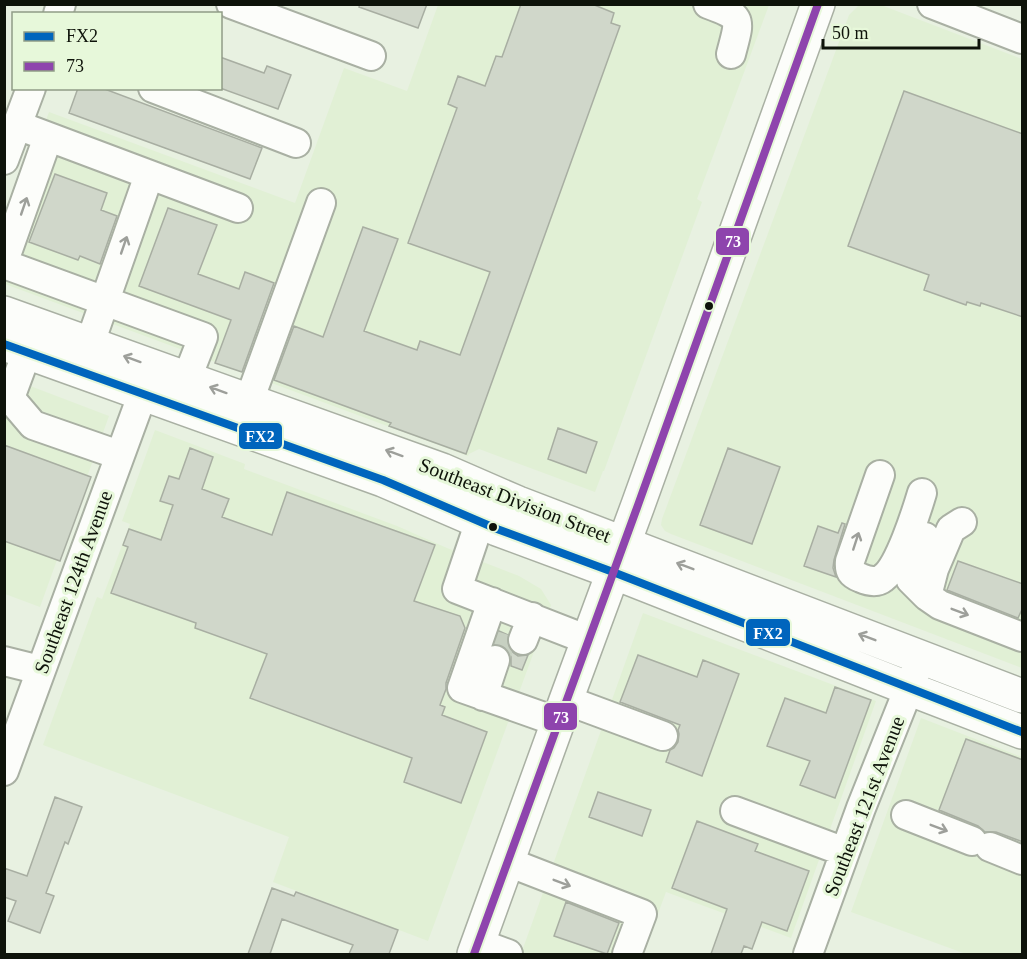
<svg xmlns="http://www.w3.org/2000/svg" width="1027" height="959" font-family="Georgia,serif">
<rect width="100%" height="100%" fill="#e8f1e1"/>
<!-- built -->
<path fill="#e1f0d5" d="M438 5H769L697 199 702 202 604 471H603L595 492 479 449 469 454 468 456 5 284 4 235 49 112 295 203 344 68 407 91Z
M859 5H881L1022 59V668L671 534 665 531 661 525 662 519 849 15Z
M4 376 109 416 40 607 5 594Z
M155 430 245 464 244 469 397 526 447 548 519 576 541 589 551 605 428 941 273 882 289 837 43 745 97 597 102 599 130 524 122 521Z
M643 613 876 701 791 938 666 892 643 954H521Z
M921 718 1022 757V954H966L851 912Z"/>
<!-- building -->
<path fill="#d0d7ca" stroke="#a8aea2" stroke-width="1.5" d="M360 4H427L418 28 359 7Z
M521 4H592L614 13 611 23 620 26 466 454 389 426 391 423 274 380 294 326 323 337 363 227 398 239 364 331 417 350 420 341 460 355 490 272 408 243 457 108 448 104 458 76 485 86 496 56 502 57Z
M220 57 264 73 267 66 291 75 278 109 220 88Z
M78 88H102L262 148 250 179 69 113Z
M904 91 1023 134V317L981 303 980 306 967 302 966 305 924 290 929 275 848 246Z
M55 174 107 193 101 210 117 216 100 264 80 256 78 260 29 242Z
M168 208 217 225 198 274 239 289 245 272 274 283 242 372 215 363 231 320 139 286Z
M558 428 597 442 586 473 548 459Z
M4 445 91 477 60 561 4 541Z
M190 448 213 457 202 489 229 499 222 517 272 535 287 492 435 545 414 601 460 616 465 628 446 683V689L440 705 445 707 442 715 487 732 461 803 404 782 412 758 250 698 267 654 195 628 196 623 111 593 128 547 123 545 129 529 161 540 173 505 160 501 169 476 179 479Z
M728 448 780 467 752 544 700 525Z
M842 523 845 524 834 560 833 568 836 577 804 566 818 526 838 533Z
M958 561 1023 584V607L1018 618 947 590Z
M499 631 508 635 507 643 511 651 518 656 528 655 522 670 511 666V657L508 650 501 645 495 644Z
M638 655 697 677 703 660 739 674 702 776 666 762 670 750 674 748 678 742 679 734 678 730 680 725 620 702Z
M835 687 871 700 835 798 800 785 810 761 767 746 785 698 826 713Z
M966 739 1023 760V842L996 832H985L978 826 939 810Z
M598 792 651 810 642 836 589 817Z
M55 797 82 807 68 844 65 842 46 893 54 896 40 933 8 921 16 901 4 897V868L27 876Z
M697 821 758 844 755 851 809 871 787 931 762 922 752 949 744 946 741 954H711L727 909 672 888Z
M272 888 294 896 296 892 398 930 389 954H349L353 945 282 919 270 954H248Z
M566 902 619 923 607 954 554 936Z"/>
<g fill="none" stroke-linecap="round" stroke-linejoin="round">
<!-- minor-tunnel -->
<path stroke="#c7d0c1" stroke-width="28" stroke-dasharray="28 14" stroke-linecap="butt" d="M495 660 504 633"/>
<defs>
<path id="minor" d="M231 4 371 56
M708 4C744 17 740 19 731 54
M932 4 1022 39
M58 14 61 4
M153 88 296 143
M17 125 238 208
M4 160 31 88
M4 261 48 137
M4 264 203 337 187 378
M90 343 149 175
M4 396 10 398 33 425 119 455
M10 398 27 352
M249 401 321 203
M880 475 850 561C849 571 851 574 861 578 868 581 877 583 883 578 899 567 916 513 922 493
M480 521 457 589 588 640
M962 522 951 529 934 569 927 596 940 605 1022 637
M925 537 916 559 911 580 927 596
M492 602 462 688 558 722
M523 640 532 617
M4 661 40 670
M483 696 495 660
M566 700 663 736
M4 771 143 393
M735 811 845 852
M906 815 972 841
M990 847 1022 860
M508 862 642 914 627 954
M478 943 508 954
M808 954 861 808 917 668"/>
<path id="major" d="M4 313 442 470 518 503 1022 696
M4 344 383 480 497 529 613 572 910 689 1022 732
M474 954 566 700 638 505 818 4"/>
</defs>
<!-- minor casing -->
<use href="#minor" stroke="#a9b0a3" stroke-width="32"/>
<!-- major casing -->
<use href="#major" stroke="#a9b0a3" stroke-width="36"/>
<!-- minor -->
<use href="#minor" stroke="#fcfdfa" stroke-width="28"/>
<!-- major -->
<use href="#major" stroke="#fcfdfa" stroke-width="33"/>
<defs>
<path id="bus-1" d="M4 344 383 480 497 529 613 572 1022 732"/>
<path id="bus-2" d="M474 954 638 505 818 4"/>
</defs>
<!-- bus-1 casing -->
<use href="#bus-1" stroke="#e7f8da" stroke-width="12"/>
<!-- bus-2 casing -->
<use href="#bus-2" stroke="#e7f8da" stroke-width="12"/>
<!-- bus-1 -->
<use href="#bus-1" stroke="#0065bd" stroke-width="8"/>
<!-- bus-2 -->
<use href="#bus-2" stroke="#8e44ad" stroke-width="8"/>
</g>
<!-- one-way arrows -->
<defs><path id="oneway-shaft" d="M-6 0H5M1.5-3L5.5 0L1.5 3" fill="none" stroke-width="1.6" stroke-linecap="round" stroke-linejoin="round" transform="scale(1.5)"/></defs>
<g stroke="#9d9f9a">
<use href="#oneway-shaft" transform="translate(24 206) rotate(-71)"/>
<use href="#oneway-shaft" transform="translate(124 245) rotate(-71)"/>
<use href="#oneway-shaft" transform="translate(132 359) rotate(-160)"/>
<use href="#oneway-shaft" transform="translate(218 390) rotate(-160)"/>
<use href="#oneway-shaft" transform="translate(394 453) rotate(-160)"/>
<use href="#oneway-shaft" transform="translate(856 541) rotate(-72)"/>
<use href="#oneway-shaft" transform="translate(685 566) rotate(-159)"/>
<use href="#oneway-shaft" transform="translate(960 612) rotate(21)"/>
<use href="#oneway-shaft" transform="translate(867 637) rotate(-159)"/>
<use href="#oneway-shaft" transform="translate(939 828) rotate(21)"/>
<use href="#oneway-shaft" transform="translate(562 883) rotate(21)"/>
</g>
<!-- markers -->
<g fill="#0e130a" stroke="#e7f8da" stroke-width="2">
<circle cx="709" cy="306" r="5"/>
<circle cx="493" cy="527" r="5"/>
</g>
<g text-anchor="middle" stroke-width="6" stroke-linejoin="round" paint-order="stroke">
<!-- street labels -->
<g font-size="20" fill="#0e130a" stroke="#e7f8da">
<text transform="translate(515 500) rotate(21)" y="7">Southeast Division Street</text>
<text transform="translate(73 582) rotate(-70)" y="7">Southeast 124th Avenue</text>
<text transform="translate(864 806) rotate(-69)" y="7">Southeast 121st Avenue</text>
</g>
</g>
<g stroke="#e7f8da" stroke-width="2">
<rect x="715" y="227" width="35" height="29" rx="6" fill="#8e44ad"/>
<rect x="238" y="422" width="45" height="28" rx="6" fill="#0065bd"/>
<rect x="745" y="618" width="46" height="29" rx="6" fill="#0065bd"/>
<rect x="543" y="702" width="35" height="29" rx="6" fill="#8e44ad"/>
</g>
<g font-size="16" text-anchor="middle" font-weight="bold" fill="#fff">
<text x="733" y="247">73</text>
<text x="260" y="442">FX2</text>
<text x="768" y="639">FX2</text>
<text x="561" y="723">73</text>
</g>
<!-- border -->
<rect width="1027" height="959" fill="none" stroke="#0e130a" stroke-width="12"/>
<!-- legend -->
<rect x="12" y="12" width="210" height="78" fill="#e7f8da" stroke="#909c87" stroke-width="1.5"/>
<rect x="24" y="32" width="30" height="9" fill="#0065bd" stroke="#909c87" stroke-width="1.5"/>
<text x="66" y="42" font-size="18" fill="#0e130a">FX2</text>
<rect x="24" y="62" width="30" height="9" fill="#8e44ad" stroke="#909c87" stroke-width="1.5"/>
<text x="66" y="72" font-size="18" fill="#0e130a">73</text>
<!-- scale -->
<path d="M823 39v9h156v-9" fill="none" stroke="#0e130a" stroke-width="3"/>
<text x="832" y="39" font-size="18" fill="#0e130a" stroke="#e7f8da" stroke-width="4.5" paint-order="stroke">50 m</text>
</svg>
